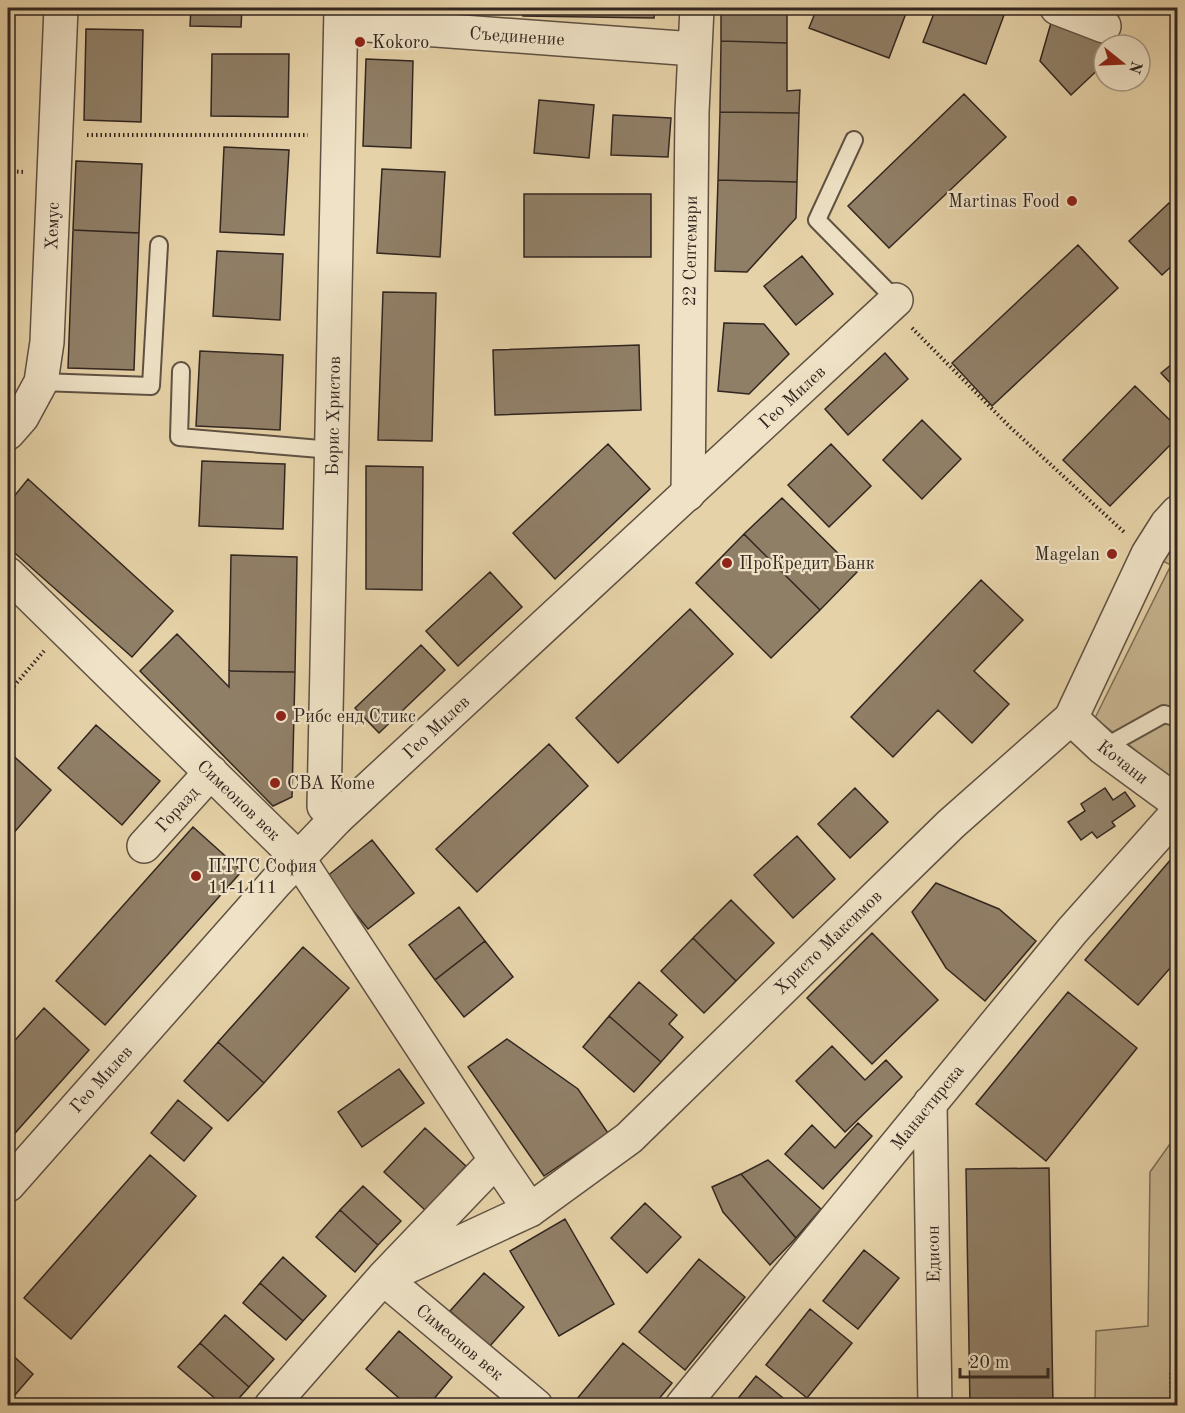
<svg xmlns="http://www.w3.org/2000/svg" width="1185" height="1413" font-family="'Old Standard TT',serif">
<rect width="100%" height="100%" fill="#e6d2a8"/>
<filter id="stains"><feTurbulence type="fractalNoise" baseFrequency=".00333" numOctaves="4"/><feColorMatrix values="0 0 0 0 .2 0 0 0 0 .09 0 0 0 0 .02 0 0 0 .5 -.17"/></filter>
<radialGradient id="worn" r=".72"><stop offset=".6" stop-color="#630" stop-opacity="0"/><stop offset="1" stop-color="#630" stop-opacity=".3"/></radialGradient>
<!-- green -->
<path fill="#c7b591" stroke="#7c6e58" stroke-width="1.5" d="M1177 512V783L1095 718 1171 565 1148 554Z
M1177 1134V1405H1095L1096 1331 1148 1326 1150 1172Z"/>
<!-- building -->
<path fill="#907f67" stroke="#322620" stroke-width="1.5" d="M191 8H242L241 27 190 26Z
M364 8H412V16L364 13Z
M523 8H655L654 18 523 16Z
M721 8H787V43L721 41Z
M817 8H908L889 58 809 28Z
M936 8H984L1004 15 986 64 923 42Z
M1053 16 1103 30 1105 45 1104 64 1071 95 1040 61Z
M86 29 143 30 141 122 84 120Z
M721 41 787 43V91L800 90 799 113 720 112Z
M212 54H289L288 117 211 116Z
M366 59 413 61 411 148 363 146Z
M964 94 1006 137 889 248 848 206Z
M539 100 594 105 589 158 534 153Z
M720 112 799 113 797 182 718 180Z
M613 115 671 118 668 157 611 155Z
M224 147 289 150 284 235 220 232Z
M76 161 142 164 139 233 73 230Z
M382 169 445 172 440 257 377 253Z
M718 180 797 182 796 218 747 272 715 271Z
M524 194H651V257H524Z
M1169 203 1178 211V260L1162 275 1129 241Z
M73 230 139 233 134 370 68 368Z
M1078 245 1118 288 992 406 952 363Z
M217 251 283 254 280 320 213 316Z
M802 256 833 294 796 325 764 286Z
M383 292 436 293 432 441 378 440Z
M724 323 764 324 789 354 749 394 718 391Z
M639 345 641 410 495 415 493 350Z
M200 351 283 355 280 430 196 426Z
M885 353 908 379 848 435 825 409Z
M1178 359V391L1161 373Z
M1135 386 1178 428V437L1110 506 1063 460Z
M922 420 961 459 922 499 883 460Z
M608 444 650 489 555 579 513 533Z
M831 444 871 486 829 527 788 485Z
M202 461 285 464 283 529 199 526Z
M366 466 423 467 422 590 366 589Z
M28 479 173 611 132 657 8 547V504Z
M782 498 857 572 820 610 744 534Z
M744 534 820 610 771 658 696 583Z
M231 555 297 557 295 672 229 671Z
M490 572 522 607 458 666 426 631Z
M981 580 1023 620 974 671 1009 704 972 743 938 710 893 757 851 717Z
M690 609 733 654 618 763 576 718Z
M177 634 229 687V671L295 672 292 797 273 806 140 671Z
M421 645 445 670 379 733 355 708Z
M96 725 160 781 122 825 58 768Z
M549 744 588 786 477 892 436 849Z
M8 751 51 790 11 836 8 833Z
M855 788 888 822 850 858 818 824Z
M1105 788 1113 800 1125 792 1135 806 1112 822 1115 826 1097 838 1092 832 1081 840 1068 822 1085 811 1081 804Z
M193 827 242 871 105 1025 56 981Z
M797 836 835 879 793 918 754 875Z
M372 840 414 893 368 929 326 877Z
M1172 858 1178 863V959L1138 1005 1085 960Z
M936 883 999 909 1036 941 985 1001 946 968 912 912Z
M731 900 774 943 736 981 693 938Z
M459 907 485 941 435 980 409 945Z
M872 933 938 1000 872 1064 807 998Z
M693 938 736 981 704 1013 661 971Z
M485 941 513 977 464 1017 435 980Z
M303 947 349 988 264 1083 218 1042Z
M639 982 677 1015 669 1024 683 1037 661 1062 609 1016Z
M1068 992 1137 1048 1046 1161 976 1104Z
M44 1008 89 1050 8 1141V1048Z
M609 1016 661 1062 634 1092 583 1047Z
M507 1039 578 1089 608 1133 544 1176 468 1067Z
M218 1042 264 1083 228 1121 184 1081Z
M832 1046 865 1080 886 1060 902 1077 845 1132 796 1081Z
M399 1069 424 1103 362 1147 338 1112Z
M178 1100 212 1128 184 1161 151 1133Z
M858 1123 872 1136 823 1189 785 1154 812 1125 835 1148Z
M425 1128 466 1166 425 1210 384 1172Z
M150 1155 196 1196 71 1339 24 1298Z
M768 1160 821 1209 796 1238 741 1174Z
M1049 1168 1053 1406H970L966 1169Z
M741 1174 796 1238 770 1265 723 1212 712 1187Z
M363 1186 401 1221 378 1245 340 1210Z
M645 1203 681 1237 647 1273 611 1238Z
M340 1210 378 1245 355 1272 316 1237Z
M565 1219 614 1304 559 1336 510 1251Z
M864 1250 899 1278 858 1329 823 1301Z
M283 1257 326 1296 303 1321 260 1283Z
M699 1259 745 1297 685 1370 639 1332Z
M484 1273 524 1307 490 1346 450 1311Z
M260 1283 303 1321 286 1340 243 1303Z
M810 1309 852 1343 807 1398 766 1365Z
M225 1315 274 1359 249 1387 200 1343Z
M399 1331 452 1377 428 1406H408L366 1369Z
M200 1343 249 1387 232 1406H224L178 1367Z
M623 1343 672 1383 653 1406H573L572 1405Z
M8 1351 33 1374 8 1403Z
M756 1376 793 1406H732Z
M844 1400H903V1406H844Z"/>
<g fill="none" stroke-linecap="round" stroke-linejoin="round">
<defs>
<path id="service" d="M854 140 817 220 896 300
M181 371 179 437 332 450
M41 382 151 386 159 245
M1103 748 1164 714 1178 718"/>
<path id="minor" d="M1057 8 1104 26
M341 23 694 49
M8 433 22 417 41 382 47 342 61 8
M688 494 692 112 697 8
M8 574 298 858 496 1160 530 1210
M1071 718 1103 748 1178 803
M336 819 324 806 341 8
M144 846 211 772
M930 1103 935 1406
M383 1278 530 1210 629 1138 951 824 1071 718 1148 554 1167 524 1178 512
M383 1278 536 1406
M271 1406 383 1278 496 1160
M682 1406 1072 931 1178 812"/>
<path id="tertiary" d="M8 1185 276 882 336 819 896 300"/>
</defs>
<!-- service casing -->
<use href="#service" stroke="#5f5142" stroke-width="20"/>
<!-- minor casing -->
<use href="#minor" stroke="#5f5142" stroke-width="36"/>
<!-- tertiary casing -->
<use href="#tertiary" stroke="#5f5142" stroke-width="36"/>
<!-- path -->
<path stroke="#322620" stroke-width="4" stroke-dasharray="1.5 3" stroke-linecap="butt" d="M87 135H308
M8 171 24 172
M912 328 1011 428 1125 533
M8 693 44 651
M1171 1406V1372L1178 1346"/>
<!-- service -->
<use href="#service" stroke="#efe2c6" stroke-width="16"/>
<!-- minor -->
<use href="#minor" stroke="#efe2c6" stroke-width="33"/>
<!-- tertiary -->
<use href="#tertiary" stroke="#efe2c6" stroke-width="33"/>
</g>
<!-- markers -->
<g fill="#8f2418" stroke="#efe2c6" stroke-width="2">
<circle cx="360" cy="42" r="6"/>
<circle cx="1072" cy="201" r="6"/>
<circle cx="1112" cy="554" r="6"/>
<circle cx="727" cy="563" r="6"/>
<circle cx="281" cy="716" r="6"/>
<circle cx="275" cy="783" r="6"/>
<circle cx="196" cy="876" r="6"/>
</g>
<g text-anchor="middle" stroke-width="4.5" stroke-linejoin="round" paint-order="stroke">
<!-- street labels -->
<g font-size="18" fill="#322620" stroke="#efe2c6">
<text transform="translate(517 36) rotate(4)" y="6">Съединение</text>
<text transform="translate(52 226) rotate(-88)" y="6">Хемус</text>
<text transform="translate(690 251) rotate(-89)" y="6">22 Септември</text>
<text transform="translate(792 397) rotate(-43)" y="6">Гео Милев</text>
<text transform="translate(333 416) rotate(-89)" y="6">Борис Христов</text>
<text transform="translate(436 727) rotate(-43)" y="6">Гео Милев</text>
<text transform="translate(1123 762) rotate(38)" y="6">Кочани</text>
<text transform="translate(239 800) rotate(44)" y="6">Симеонов век</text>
<text transform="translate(177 809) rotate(-48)" y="6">Горазд</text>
<text transform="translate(828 942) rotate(-44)" y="6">Христо Максимов</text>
<text transform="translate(101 1079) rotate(-48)" y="6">Гео Милев</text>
<text transform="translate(927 1107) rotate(-51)" y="6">Манастирска</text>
<text transform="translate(933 1254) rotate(-91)" y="6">Едисон</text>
<text transform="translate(460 1342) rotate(40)" y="6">Симеонов век</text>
</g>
<!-- poi labels -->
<g font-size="18" fill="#322620" stroke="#efe2c6" text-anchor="start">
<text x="372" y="48">Kokoro</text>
<text x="1060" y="207" text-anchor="end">Martinas Food</text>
<text x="1100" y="560" text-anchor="end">Magelan</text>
<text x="739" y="569">ПроКредит Банк</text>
<text x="293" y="722">Рибс енд Стикс</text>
<text x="287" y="789">CBA Kome</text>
<text x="208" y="872">ПТТС София<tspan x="208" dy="21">11-1111</tspan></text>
</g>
</g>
<!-- margin -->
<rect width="1185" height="1413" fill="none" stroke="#e6d2a8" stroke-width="30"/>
<rect x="9" y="9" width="1167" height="1395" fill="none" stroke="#322620" stroke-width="3"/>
<rect x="15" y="15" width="1155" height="1383" fill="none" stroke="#322620" stroke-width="1.5"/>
<!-- north arrow -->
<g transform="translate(1122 63) rotate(108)"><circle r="28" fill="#efe2c6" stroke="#a39784" stroke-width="1.5"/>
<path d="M0-4.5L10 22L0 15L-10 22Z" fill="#8f2418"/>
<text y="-9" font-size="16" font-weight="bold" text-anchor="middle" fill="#322620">N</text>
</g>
<!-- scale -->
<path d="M960 1368v9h88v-9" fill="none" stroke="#322620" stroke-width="3"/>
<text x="969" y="1368" font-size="18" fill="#322620" stroke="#efe2c6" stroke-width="4.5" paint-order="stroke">20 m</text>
<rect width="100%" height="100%" filter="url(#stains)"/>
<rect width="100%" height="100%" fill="url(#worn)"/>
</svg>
